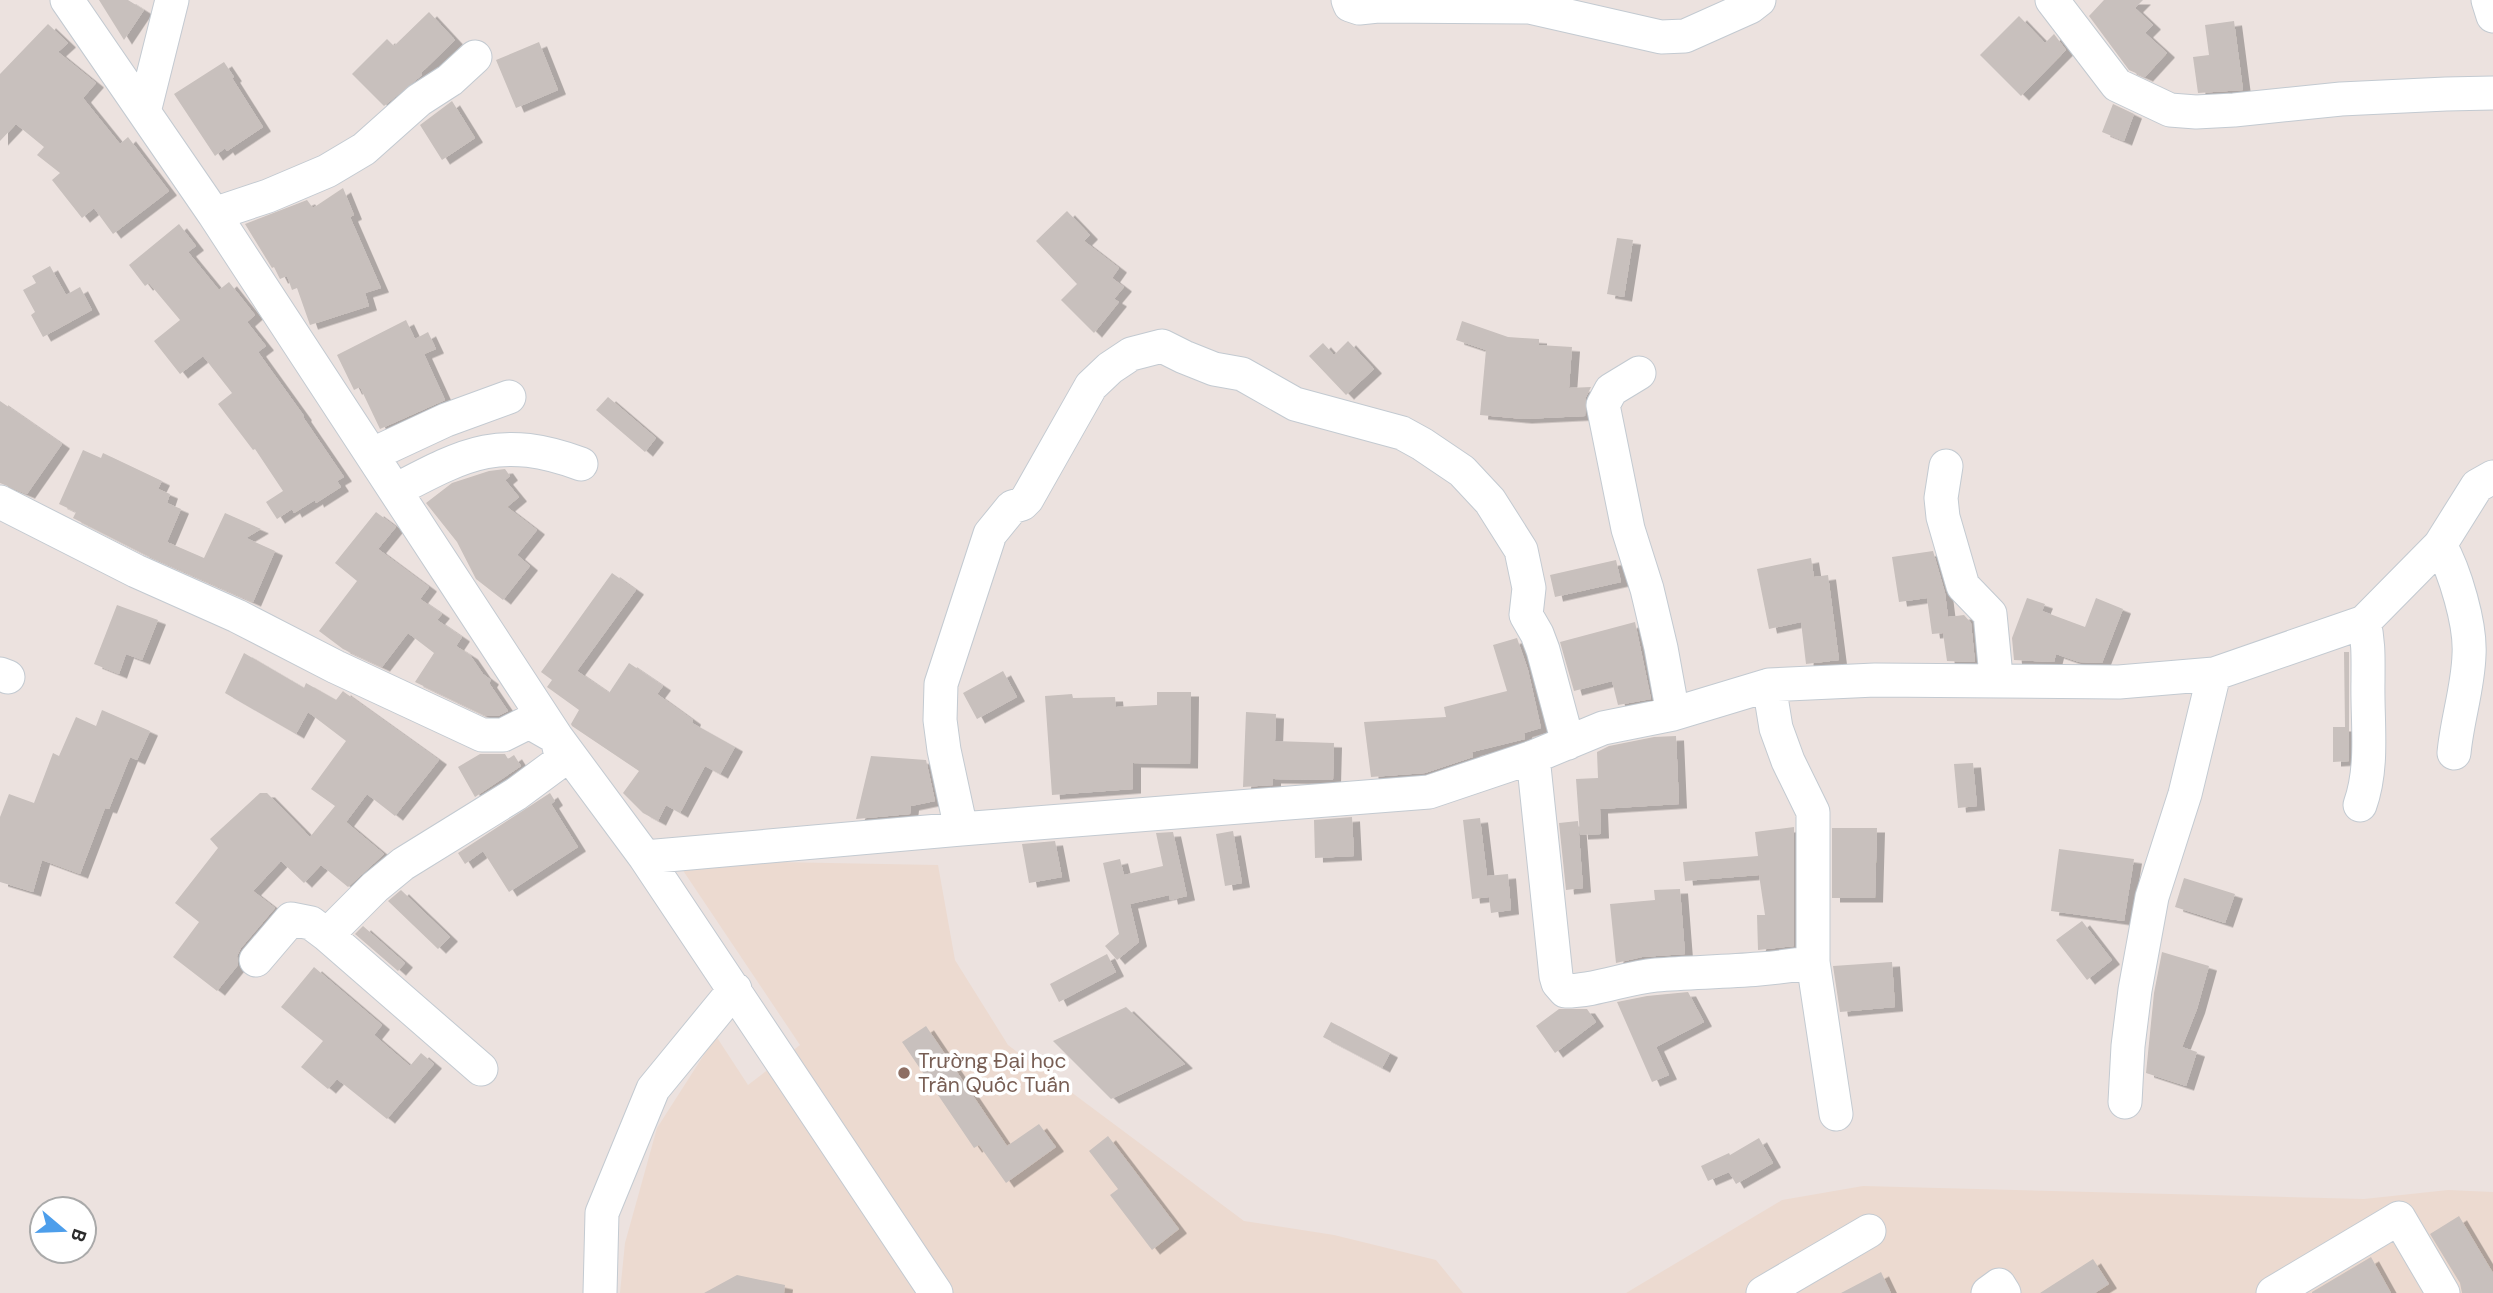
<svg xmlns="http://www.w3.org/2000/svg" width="2493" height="1293" font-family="'DM Sans',sans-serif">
<defs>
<filter id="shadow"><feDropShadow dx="8" dy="4.5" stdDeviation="0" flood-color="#0004"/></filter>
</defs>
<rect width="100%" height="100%" fill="#ece2df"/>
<!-- education -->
<path fill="#ecdad0" d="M676 860 938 865 955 960 1008 1045 1244 1221 1334 1235 1436 1260 1463 1293H620L625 1243 657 1128 716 1036 748 1085 800 1045Z
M1863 1186 2364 1199 2448 1190 2493 1192V1293H1626L1782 1200Z"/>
<!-- building -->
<path fill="#c8c0bd" filter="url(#shadow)" d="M99 0H128L144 10 124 40Z
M2104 0H2143L2135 8 2153 25 2145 33 2167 53 2145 77 2129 70 2089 16Z
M429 12 455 40 421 73 422 75 384 106 352 74 387 39 394 46Z
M2019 16 2045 43 2054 34 2066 50 2021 96 1980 55Z
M2234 21 2243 90 2198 93 2193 57 2209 55 2205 25Z
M48 24 68 43 58 52 96 83 83 98 120 144 128 137 169 191 113 234 94 208 82 218 52 180 60 173 37 155 44 147 16 124 0 141V74Z
M539 42 558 90 516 108 496 60Z
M224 62 234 77 232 78 263 127 227 151 225 148 215 156 174 94Z
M452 101 475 138 442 160 420 125Z
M2113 104 2134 114 2124 141 2102 132Z
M343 188 354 215 350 217 381 288 365 293 369 306 310 325 297 288 292 290 287 276 280 279 274 267 272 268 245 224 307 200 313 208Z
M1067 211 1090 235 1084 241 1119 268 1112 278 1124 287 1114 299 1119 302 1094 333 1061 300 1077 284 1036 241Z
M179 224 196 246 188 252 219 290 229 282 255 315 247 322 266 346 258 352 304 416 303 417 344 477 337 481 341 487 316 503 315 500 294 513 292 509 277 519 266 502 283 491 255 449 253 450 218 404 232 393 203 356 180 374 154 341 180 320 149 283 145 286 129 265Z
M1617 238 1633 240 1624 297 1607 294Z
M50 266 66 295 80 287 92 310 43 337 31 315 35 312 23 290 36 283 32 276Z
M406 320 415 339 428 332 436 349 424 354 445 400 380 429 360 387 354 390 337 355Z
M1462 321 1508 337 1539 339V345L1572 347 1569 388 1591 387 1586 397 1585 416 1524 419 1480 415 1486 350 1456 340Z
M1348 341 1374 369 1346 395 1309 356 1323 343 1334 355Z
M608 397 656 438 645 452 596 410Z
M0 401 62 444 27 494 0 483Z
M83 450 101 458 103 453 162 481 158 489 170 494 167 503 181 509 167 542 204 558 225 513 261 529 246 538 275 551 253 602 144 554 73 518 76 512 59 504Z
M505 469 510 476 505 480 519 497 507 507 537 530 517 555 530 566 503 600 476 579 457 542 426 503 452 483 489 471Z
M376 512 396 527 378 549 429 587 420 599 442 614 437 620 462 637 456 646 470 655 483 674 491 680 489 683 508 711 498 716H486L415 682 434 653 408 633 382 667 343 649 319 631 357 581 335 563Z
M1933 551 1945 593 1948 617 1964 615 1971 623 1975 662 1947 661 1943 633 1932 634 1927 598 1899 602 1892 557Z
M1811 558 1814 577 1828 575 1839 660 1806 664 1801 622 1769 629 1757 569Z
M1616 560 1621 582 1555 597 1550 575Z
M612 573 636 590 577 671 609 693 629 663 663 686 657 694 693 720 692 723 735 747 720 774 705 766 680 813 666 805 658 821 643 813 623 793 639 771 572 726 571 724 579 710 547 687 552 680 541 672Z
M2027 598 2045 604 2042 611 2085 627 2096 598 2123 609 2102 663 2079 662 2056 654 2054 662 2014 660 2012 638Z
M117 605 158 620 142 660 126 654 119 674 94 664Z
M1635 622 1651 699 1618 705 1612 681 1574 691 1560 642Z
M1517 638 1528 670 1541 728 1524 733 1525 739 1472 752 1473 757 1425 773 1371 777 1364 722 1446 717 1444 707 1507 691 1493 645Z
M2344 652H2349V761L2333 762V727H2345Z
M244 653 304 688 306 683 336 700 343 691 344 692 439 760 395 816 367 794 346 822 384 854 348 887 321 865 304 883 281 861 253 891 275 908 241 948 237 956 238 965 217 991 173 957 199 922 175 903 218 848 210 839 260 793H267L310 837 335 806 311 789 346 741 308 712 296 734 225 693Z
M1003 671 1017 697 977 719 963 693Z
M1157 692H1191L1190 764 1133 763V789L1052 795 1045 696 1072 694 1073 698 1115 697 1116 707 1157 705Z
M102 710 150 731 137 760 130 757 109 809 105 808 80 874 42 860 33 892 0 882V817L9 794 34 803 53 753 59 756 76 717 96 726Z
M1246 712 1276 714 1275 741 1334 743 1333 780 1273 779V785L1243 787Z
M1676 736 1679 804 1600 809 1601 834 1580 835 1576 779 1598 778 1597 752 1609 746 1654 737Z
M480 754H505L508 759 514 755 521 766 475 797 458 767Z
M871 756 926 760 935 801 911 806 910 814 856 819Z
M1973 763 1977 806 1958 808 1954 764Z
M550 793 555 801 551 804 578 847 509 892 483 851 465 864 458 853Z
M1352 817 1354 856 1315 858 1314 820Z
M1480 818 1487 876 1508 874 1511 910 1491 913 1489 897 1472 899 1463 820Z
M1578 821 1583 888 1566 890 1559 823Z
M1794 827V946L1758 950 1757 915H1765L1759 875 1685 881 1683 862 1758 856 1755 832Z
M1832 828H1877L1875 898H1832Z
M1233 831 1242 883 1225 886 1216 834Z
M1173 832 1187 896 1170 900 1169 895 1130 904 1139 942 1117 960 1105 946 1119 934 1103 863 1120 859 1124 875 1163 866 1156 833Z
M1055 841 1062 877 1029 883 1022 844Z
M2059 849 2134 859 2124 921 2051 911Z
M2184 878 2235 894 2225 923 2175 907Z
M1680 889 1685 954 1642 957 1616 963 1610 904 1655 900 1654 890Z
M401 890 450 937 438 949 388 901Z
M2082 921 2112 960 2087 980 2056 940Z
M363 926 405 963 398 971 355 934Z
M2162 952 2209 966 2197 1009 2182 1047 2197 1052 2186 1086 2146 1073 2154 993Z
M1107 954 1116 972 1059 1002 1050 984Z
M1892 962 1895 1007 1840 1012 1833 966Z
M314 967 382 1025 374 1035 410 1066 421 1053 434 1064 387 1119 337 1079 328 1089 301 1067 323 1041 281 1007Z
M1688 992 1704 1022 1656 1047 1669 1075 1652 1082 1617 1002 1647 996Z
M1126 1007 1185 1064 1111 1099 1053 1041Z
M1559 1009H1587L1596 1022 1555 1053 1536 1026Z
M1331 1022 1390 1053 1382 1068 1323 1037Z
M926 1026 1007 1146 1039 1124 1056 1147 1006 1183 979 1145 974 1148 902 1042Z
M1108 1136 1179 1229 1152 1250 1110 1195 1118 1189 1089 1151Z
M1759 1138 1773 1163 1736 1184 1729 1172 1708 1181 1701 1166 1729 1153 1730 1155Z
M2459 1216 2493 1273V1293H2462L2460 1283 2430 1234Z
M2371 1257 2391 1293H2312V1292Z
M2093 1259 2109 1284 2095 1293H2040Z
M1881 1272 1891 1293H1841Z
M737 1275 785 1285 784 1293H704Z"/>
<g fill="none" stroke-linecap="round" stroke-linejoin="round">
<defs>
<path id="minor" d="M67 0 214 214 557 738 645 857 961 829 1429 792 1533 757 1603 728 1673 714 1769 685 1875 680 2119 682 2214 674 2364 622 2440 545 2477 486 2493 477
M1348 0 1350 5 1359 8 1378 6 1529 7 1661 37 1685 36 1750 7 1759 0
M2052 0 2117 85 2170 110 2196 112 2234 110 2341 99 2446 94 2493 93
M2488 0 2493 16
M144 112 172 0
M214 214 268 196 327 171 364 149 419 100 450 80 475 57
M1639 373 1611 390 1603 405 1628 529 1647 589 1661 648 1673 714
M373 454 446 420 509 397
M1946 466 1941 498 1943 517 1963 586 1990 614 1995 666 1993 679
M396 490C468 452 501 435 581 464
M0 502 136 571 237 616 336 667 482 735H503L529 722 557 738 562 760 516 794 403 864 375 887 327 935 311 923 291 919 256 960
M2440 545C2455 571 2471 625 2469 655 2468 688 2457 720 2454 753
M0 674 8 677
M1769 685 1776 728 1788 761 1813 812V962L1836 1114
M1533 757 1556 976 1558 983 1565 991C1597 991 1624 978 1656 975 1708 971 1761 972 1813 962
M2360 805C2374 766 2367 722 2368 681 2368 660 2369 642 2364 622
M961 829 944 750 940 720 941 684 990 534 1012 507 1022 504 1027 499 1091 386 1110 368 1131 354 1162 346 1184 357 1214 369 1242 374 1295 404 1402 433 1422 444 1462 471 1490 501 1521 550 1529 588 1526 615 1537 634 1543 650 1568 743
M645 857 936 1293
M327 935 481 1069
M2125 1102 2128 1046 2135 990 2152 897 2185 794 2214 674
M600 1293 602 1213 653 1089 735 989
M1763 1293 1869 1231
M1988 1293 1999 1285 2004 1293
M2273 1293 2399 1218 2443 1293"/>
</defs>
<!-- minor casing -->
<use href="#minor" stroke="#c3cad1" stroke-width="35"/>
<!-- minor -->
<use href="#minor" stroke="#fff" stroke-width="33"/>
</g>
<!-- markers -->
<circle fill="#8d6e63" stroke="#fff" stroke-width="2.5" cx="904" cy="1073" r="7"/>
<g text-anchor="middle" stroke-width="7" stroke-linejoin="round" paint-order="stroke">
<!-- education labels -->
<g font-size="21" fill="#785e54" stroke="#fff" text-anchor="start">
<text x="918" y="1068">Trường Đại học<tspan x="918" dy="24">Trần Quốc Tuấn</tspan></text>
</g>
</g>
<!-- north arrow -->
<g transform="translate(63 1230) rotate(109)"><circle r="33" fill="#ffffff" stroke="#aaaaaa" stroke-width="2"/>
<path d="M0-5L12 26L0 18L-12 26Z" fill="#4d9eeb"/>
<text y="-10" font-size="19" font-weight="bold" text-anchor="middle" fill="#2b2b2b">B</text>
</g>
</svg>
